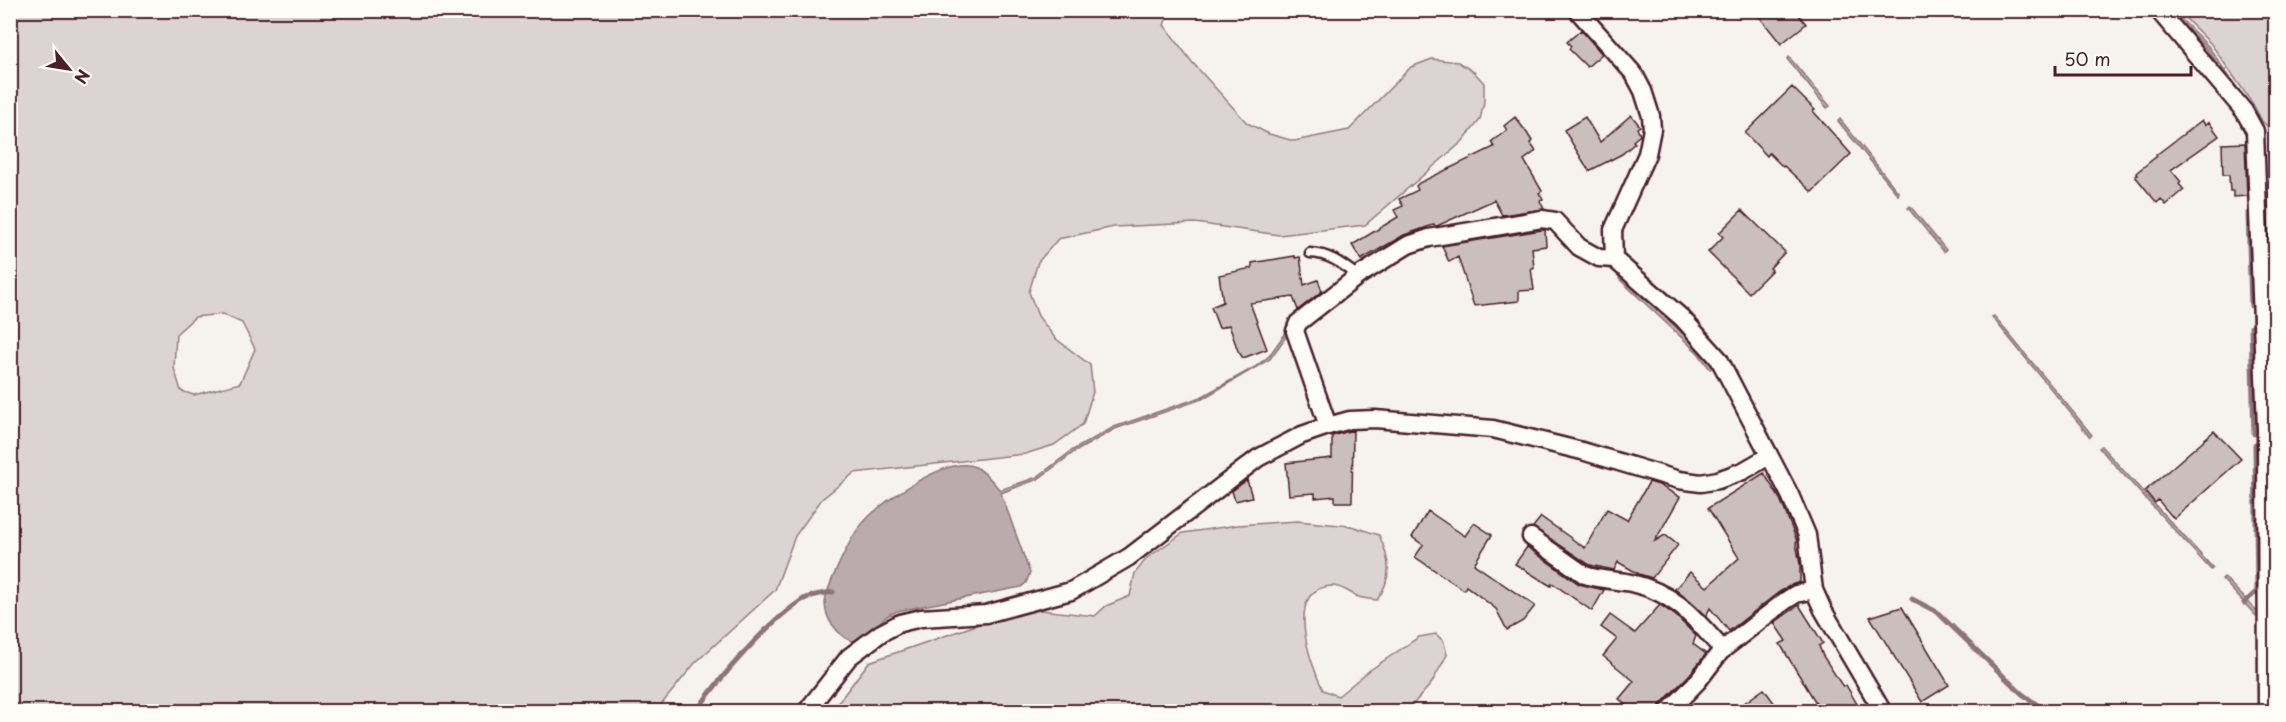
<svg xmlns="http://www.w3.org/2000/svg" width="2286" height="722" font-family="'Playpen Sans',sans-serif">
<rect width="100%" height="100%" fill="#f6f3ef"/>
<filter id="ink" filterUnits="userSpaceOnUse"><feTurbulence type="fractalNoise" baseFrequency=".0167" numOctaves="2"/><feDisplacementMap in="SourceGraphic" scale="12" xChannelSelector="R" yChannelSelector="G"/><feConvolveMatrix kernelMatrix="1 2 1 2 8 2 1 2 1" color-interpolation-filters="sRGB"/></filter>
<g filter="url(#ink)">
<!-- green -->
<path fill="#dcd4d2" stroke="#937a7e" stroke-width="1.5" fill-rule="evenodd" d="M10 11H1170L1164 25 1192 62 1247 123 1269 134 1294 141 1349 130 1411 67 1432 59 1458 62 1474 72 1484 83V102L1480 120 1462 142 1365 225 1279 235 1195 223 1114 227 1058 239 1038 262 1029 292 1038 316 1055 338 1090 365 1093 392 1083 424 1054 445 1025 454 854 473 822 499 795 536 775 590 695 663 656 711H11ZM222 314 242 323 255 349 240 383 194 395 181 391 174 368 176 334 195 317Z
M2178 11H2269L2275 17V126L2269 128 2262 121 2253 104 2211 44Z
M2275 128V330L2270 131Z
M1297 521 1351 526 1379 535C1390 559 1393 578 1377 600 1371 599 1365 599 1359 597 1351 594 1342 586 1333 586 1282 587 1311 665 1323 690L1338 696 1370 670 1419 637 1436 634 1444 642 1447 655 1431 684 1407 711 831 712 869 662 988 621 1032 609 1095 616 1106 606 1130 596 1135 573 1147 558 1183 533 1238 525Z"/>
<!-- water -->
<path fill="#bbabac" stroke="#8e7378" stroke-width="1.5" d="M2169 11H2173L2208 46 2250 106 2248 107 2206 48Z
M1789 57 1830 106 1827 108 1787 59Z
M1840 119 1899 193 1898 195 1838 121Z
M2247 145H2249L2258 417H2255Z
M1910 206 1946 250 1944 252 1908 208Z
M1621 276 1702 351 1714 367 1710 369 1698 353 1619 279Z
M1994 316 2092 435 2090 437 1992 317Z
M1286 332 1288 334 1270 359 1202 399 1115 429 1073 453 1038 479 1001 493 1030 573 1026 583 1021 587 897 611 887 616 858 642C848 642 841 636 835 628 829 622 825 612 825 603 825 590 852 534 862 524 881 502 939 462 968 465 981 466 992 481 1000 490L1037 477 1073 450 1114 427 1201 397 1255 367 1269 356Z
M2101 446 2213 568 2211 570 2099 448Z
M2224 577 2259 613 2256 616 2222 579Z"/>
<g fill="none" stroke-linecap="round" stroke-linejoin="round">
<!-- stream -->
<path stroke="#8e7378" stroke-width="5" d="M2248 213 2251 306
M2251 327 2254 434
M1912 599 1937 612 2021 693 2047 712
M2244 603 2257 591 2255 444
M696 712C720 677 767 623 802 600 812 594 823 594 833 592"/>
</g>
<!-- building -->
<path fill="#cbbfbe" stroke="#4a1f2b" stroke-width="1.5" d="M1754 10H1795L1806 24 1781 44Z
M1581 30 1602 54 1587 67 1569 49 1571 46 1567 42Z
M1792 87 1815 110 1813 111 1851 154 1812 192 1784 166 1783 167 1769 153 1767 156 1745 133Z
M1631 115 1640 126 1637 128 1640 135 1633 141 1635 143 1622 154 1589 171 1564 130 1585 117 1600 142Z
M1515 117 1527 133 1532 141 1530 143 1536 151 1524 160 1542 191 1539 193 1543 199 1540 201 1544 209 1502 215 1494 200 1437 226 1433 225 1404 235 1361 260 1352 245 1398 217 1394 210 1403 206 1399 199 1418 190 1416 186 1419 183 1494 147 1491 142 1507 130 1504 126Z
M2202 120 2205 125 2209 122 2219 136 2171 170 2181 182 2179 184 2184 190 2166 205 2161 199 2157 203 2135 176 2138 175 2136 173 2157 156 2156 155Z
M2245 143 2247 196 2233 197V191H2230L2229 175H2223L2222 144Z
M1742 210 1785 252 1770 268 1772 270 1749 293 1708 252 1723 237 1719 233Z
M1542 230H1545L1546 246 1532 248 1534 268H1531L1534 290 1519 291V301L1474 306 1458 257 1449 262 1442 246Z
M1295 256V258L1300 257 1304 285 1318 280 1322 291 1298 310 1293 297 1250 303 1267 349 1243 358 1238 351 1229 325 1219 328 1211 307 1223 302 1219 275 1252 268V263Z
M1353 430 1352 502H1335V496L1315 498V493L1289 495 1286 463 1332 458V436Z
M2214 431 2241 459 2174 519 2158 500 2155 503 2145 491Z
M1764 473 1780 499 1797 541 1796 543 1800 564V582L1791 585 1779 592 1729 631 1710 608 1706 616 1675 589 1690 572 1707 587 1739 558 1708 508Z
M1247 480 1252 497 1235 501 1232 491Z
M1649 482 1659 485 1680 497 1655 541 1665 535 1678 545 1652 578 1639 574 1618 562 1614 570 1590 565 1533 527 1541 517 1585 548 1607 509 1627 520Z
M1428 511 1465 536 1474 523 1492 535 1474 564 1535 606 1523 621 1507 630 1496 609 1466 586 1464 590 1415 557 1423 545 1412 537Z
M1527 547 1579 584 1604 590 1592 611 1552 583 1551 586 1515 564Z
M1660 605 1676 616 1696 636 1693 644 1706 654 1690 674 1660 705 1658 711H1634L1619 699 1634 681 1603 656 1617 639 1601 627 1610 615 1635 633Z
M1799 605 1823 643 1819 646 1823 656 1843 687 1846 685 1861 711H1821L1780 644 1786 641 1774 623Z
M1902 607 1949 685 1922 702 1870 617Z
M1764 689 1780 711H1733Z"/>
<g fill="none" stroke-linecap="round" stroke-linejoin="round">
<defs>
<path id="lane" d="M1310 253C1330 254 1342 264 1358 276"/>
<path id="street" d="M1577 10 1634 74 1643 91 1651 116 1652 129 1647 154 1613 230 1614 259
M2158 10 2244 111 2255 131 2266 429 2267 712
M1328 426 1295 331 1298 323 1358 276 1408 245 1429 238 1542 219 1555 221 1579 247 1599 258 1614 259 1682 318 1719 359 1790 495 1807 535 1814 590 1823 610 1883 712
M1531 537 1585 575C1600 580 1615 580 1631 583 1676 593 1694 618 1723 650
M806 712 849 657 881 633 900 623 921 618 986 614 1071 591 1129 557 1258 458 1302 435 1328 426 1350 420 1375 419 1493 429 1582 451 1679 480 1701 483 1718 480 1743 471 1769 456
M1668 712 1698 681 1721 651 1785 601 1796 594 1814 590"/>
</defs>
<!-- lane casing -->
<use href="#lane" stroke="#4a1f2b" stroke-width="13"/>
<!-- street casing -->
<use href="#street" stroke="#4a1f2b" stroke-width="21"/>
<!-- lane -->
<use href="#lane" stroke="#fdfcf7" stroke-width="8"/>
<!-- street -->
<use href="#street" stroke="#fdfcf7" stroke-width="16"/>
</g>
</g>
<!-- margin -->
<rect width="2286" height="722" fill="none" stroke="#fdfcf7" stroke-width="36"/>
<rect x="18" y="18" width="2250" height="686" fill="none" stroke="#4a1f2b" stroke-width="2" filter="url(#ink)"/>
<!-- north arrow -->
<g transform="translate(69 69) rotate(120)" stroke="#fdfcf7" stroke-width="4.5" paint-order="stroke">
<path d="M0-4.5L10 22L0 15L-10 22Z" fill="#4a1f2b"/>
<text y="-9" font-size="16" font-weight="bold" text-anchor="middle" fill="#4a1f2b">N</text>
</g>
<!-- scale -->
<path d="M2055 66v9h136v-9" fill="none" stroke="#4a1f2b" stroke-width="3"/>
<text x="2064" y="66" font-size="18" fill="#4a1f2b" stroke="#fdfcf7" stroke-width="4.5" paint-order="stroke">50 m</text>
</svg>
